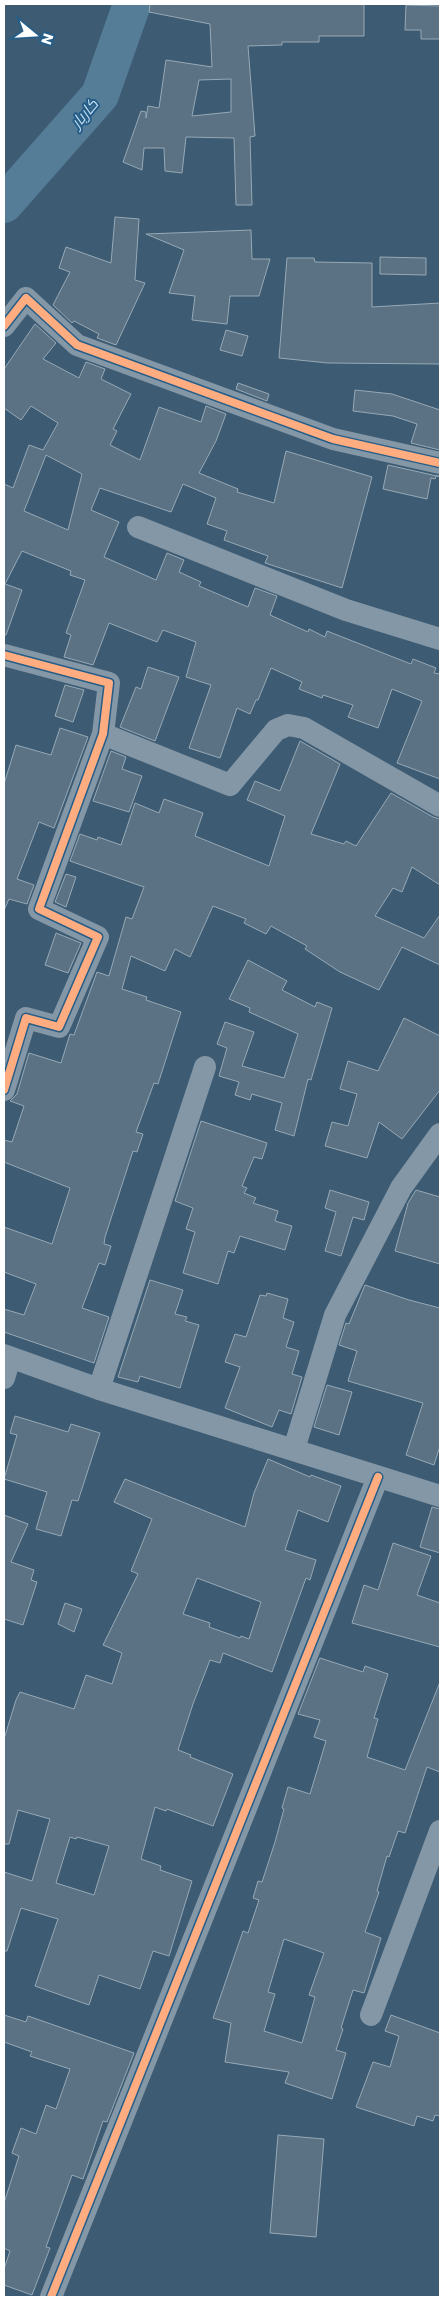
<svg xmlns="http://www.w3.org/2000/svg" width="444" height="2301" font-family="Poppins,Cairo,sans-serif">
<rect width="100%" height="100%" fill="#3d5b72"/>
<g fill="none" stroke-linecap="round" stroke-linejoin="round">
<!-- river -->
<path stroke="#567d98" stroke-width="38" d="M4 204 100 95 132 4"/>
</g>
<!-- building -->
<path fill="#5a7284" stroke="#97a9b6" fill-rule="evenodd" d="M150 4H364V36H319V42H282V45L248 46 255 136 250 137 252 205H236L234 138 186 137 182 173 165 171 164 148H144L142 170 123 162 141 111 146 112V118L148 106 159 108 166 60 212 67 210 24 149 12ZM231 79V112L192 116 199 80Z
M406 5 440 6V39H421V30H405Z
M115 217 139 219 135 280 145 283 116 345 97 338 99 334 74 321 72 323 53 305 70 272 59 268 66 247 111 263Z
M251 230 252 259H270L259 296H230L227 324 192 320 195 296 169 293 184 250 146 234Z
M380 257 426 258V275L380 274Z
M287 258H314L315 262 372 263V307L440 303V364L328 363 279 358Z
M35 324 56 343 43 359 79 378 86 362 105 369 101 379 131 394 113 429 117 431 110 445 140 460 159 407 201 422 206 406 226 414 216 441 199 473 238 489 237 492 274 503 286 451 372 477 342 588 265 563 268 556 224 540 227 531 207 524 216 498 183 484 171 512 100 488 91 510 119 522 104 557 156 580 167 553 184 560 179 572 201 582 199 586 248 607 255 588 277 596 270 615 308 632 309 629 325 637 327 631 411 664 413 659 436 668 434 673 440 674V779L397 763 422 701 392 689 378 728 348 717 353 705 323 695 322 698 299 689 302 682 271 668 258 700H256L250 714 237 708 220 758 189 748 211 685 186 677 196 642 163 630 157 642 109 623 93 665 64 657 71 635 66 633 85 580 70 575 71 571 22 551 5 584 22 590 6 635H4V484L13 488 29 445 43 450 58 423 31 406 21 420 4 408V369ZM46 455 82 474 68 530 24 511Z
M226 330 248 336 242 356 220 350Z
M238 383 269 394 267 401 236 389Z
M355 390 392 394 440 410V450L411 443 417 424 393 416 353 411Z
M388 465 437 476H439H436L435 479 431 478 427 499 383 489Z
M148 667 179 677 155 741 120 727 136 687 141 689Z
M65 685 84 690 73 722 55 716Z
M60 728 88 737 54 828 39 822 17 879 34 885 27 904 9 899 4 910V784L16 745 51 755Z
M300 741 340 764 311 834 344 844 346 841 356 846 391 793 433 817 440 819V885L412 867 402 892 393 888 375 916 424 938 440 915V965L402 947 379 990 340 972 305 949 307 946 271 926 266 934 244 923 246 919 213 906 190 957 175 949 165 971 131 956 122 989 147 997 146 1000 181 1012 158 1084 154 1083 136 1132 143 1134 137 1152 133 1151 105 1237 104 1244 111 1246 105 1265 99 1263 82 1308 109 1317 94 1363 4 1332V1309L24 1315 36 1284 4 1272V1227L52 1244 70 1188 4 1162V1140L12 1142 24 1106 10 1101 17 1094 29 1053 61 1063 70 1034 74 1035 97 972 109 976 126 917 132 919 144 887 70 861 80 834 97 840 98 837 121 845 135 803 159 813 164 799 203 813 195 836 269 866 285 816 247 800 255 781 280 791Z
M111 751 126 757 122 769 142 776 129 812 93 801Z
M66 874 76 877 66 907 55 902Z
M56 933 81 943 68 973 45 965Z
M248 960 287 981 282 990 315 1007 317 1002 332 1008 311 1080 308 1079 294 1136 275 1130 282 1103 252 1094 250 1100 235 1095 239 1082 219 1076 227 1048 217 1044 225 1022 254 1032 242 1066 284 1078 298 1034 249 1012 250 1008 229 999Z
M404 1018 440 1036V1090L402 1139 379 1122 367 1158 325 1146 332 1122 348 1126 357 1094 340 1089 348 1061 378 1071Z
M201 1121 267 1143 262 1159 254 1157 242 1186 247 1188 244 1193 256 1198 253 1203 278 1211 275 1221 292 1226 285 1250 240 1236 234 1253 228 1251 218 1284 183 1273 195 1232 186 1229 193 1208 175 1201Z
M330 1190 369 1202 364 1220 353 1217 341 1256 325 1251 336 1212 325 1208Z
M416 1190 440 1197V1264L395 1251 408 1203Z
M150 1280 183 1290 175 1314 187 1317 185 1321 199 1325 180 1388 140 1376 138 1382 118 1377Z
M365 1285 409 1300 440 1308V1446L434 1465 406 1455 423 1403 348 1381 357 1351 339 1345 346 1323 349 1324Z
M267 1293 288 1299 283 1318 294 1322 286 1347 299 1351 292 1374 302 1377 291 1414 279 1410 272 1427 225 1408 240 1367 225 1362 235 1334 246 1337 260 1295 266 1296Z
M327 1385 352 1392 339 1435 314 1427Z
M15 1416 68 1432 71 1424 100 1433 78 1501 72 1500 61 1536 36 1529 47 1492 4 1479 17 1435 10 1433Z
M268 1459 310 1477 311 1475 341 1486 328 1522 298 1510 285 1550 316 1560 310 1580 306 1578 272 1672 223 1653 220 1663 210 1660 193 1704 178 1750 191 1755 190 1757 233 1774 213 1826 167 1809 166 1811 155 1807 141 1859 161 1866 160 1870 192 1881 169 1956 153 1951 140 1989 99 1975 89 2005 35 1986 58 1919 21 1908 7 1951H4V1872L32 1881 50 1819 18 1810 9 1844H4V1739L16 1700 20 1692 74 1709 86 1675 112 1684 122 1653 103 1645 138 1574 131 1571 152 1519 114 1502 125 1479 245 1527 254 1493ZM197 1578 261 1602 249 1639 241 1636 240 1638 209 1627 210 1623 183 1614ZM70 1837 76 1839 77 1837 109 1846 94 1895 56 1883Z
M432 1507 440 1509V1553L420 1547Z
M4 1515 28 1524 11 1562 34 1570 31 1580 37 1582 23 1625 4 1619Z
M393 1543 431 1556 417 1595 440 1603V1647L352 1623 364 1585 378 1590Z
M65 1603 82 1609 74 1632 58 1624Z
M320 1658 363 1672 365 1666 388 1674 374 1718 378 1719 367 1757 405 1770 440 1682V1772L427 1767 405 1833 398 1831 389 1857 387 1856 377 1891 379 1892 365 1932 381 1938 364 1993 353 1990 341 2028 343 2029 336 2050 346 2053 332 2099 285 2083 289 2072 225 2062 231 2023 213 2018 243 1931 248 1933 259 1900 253 1898 258 1881 262 1882 275 1842 284 1809 282 1808 288 1787 310 1794 326 1741 314 1737 320 1720 298 1714ZM284 1939 324 1953 309 1995 315 1997 302 2043 264 2031 275 1994 268 1992Z
M4 2015 26 2022 28 2016 134 2053 107 2122 103 2121 83 2179 72 2175 46 2247 50 2248 32 2295 4 2285V2269L10 2251 4 2248V2203L19 2156 12 2153 21 2128 36 2134 46 2105 56 2109 70 2069 30 2056 32 2052 4 2042Z
M391 2015 440 2033V2116L435 2115 433 2121 417 2116 414 2126 356 2107 373 2062 390 2067 399 2036 385 2031Z
M278 2135 324 2139 316 2237 270 2233Z"/>
<g fill="none" stroke-linecap="round" stroke-linejoin="round">
<!-- minor -->
<path stroke="#8497a7" stroke-width="22" d="M4 326 26 298 77 345 333 439 440 463
M138 527 346 610 440 639
M4 655 109 683 103 734 39 909 98 937 59 1027 26 1018 4 1090
M103 734 230 785 276 730 288 725 304 728 440 806
M4 1355 99 1389 440 1496
M4 1378 10 1358
M99 1389 205 1067
M294 1449 335 1315 401 1188 440 1134
M371 2015 440 1831
M51 2297 378 1477"/>
<defs>
<path id="cycleway" d="M4 326 26 298 77 345 333 439 440 463
M4 655 109 683 103 734 39 909 98 937 59 1027 26 1018 4 1090
M51 2297 378 1477"/>
</defs>
<!-- cycleway casing -->
<use href="#cycleway" stroke="#275e88" stroke-width="11"/>
<!-- cycleway -->
<use href="#cycleway" stroke="#ffac80" stroke-width="8"/>
</g>
<g text-anchor="middle" stroke-width="4" stroke-linejoin="round" paint-order="stroke">
<!-- water labels -->
<g font-size="16" font-style="italic" fill="#bfdcf0" stroke="#275e88">
<text transform="translate(84 113) rotate(-49)" y="6">کاربار</text>
</g>
</g>
<!-- border -->
<rect width="444" height="2301" fill="none" stroke="#ffffff" stroke-width="10"/>
<!-- north arrow -->
<g transform="translate(35 35) rotate(108)" stroke="#275e88" stroke-width="4" paint-order="stroke">
<path d="M0-4L9 19L0 12L-9 19Z" fill="#ffffff"/>
<text y="-8" font-size="14" font-weight="bold" text-anchor="middle" fill="#ffffff">N</text>
</g>
</svg>
